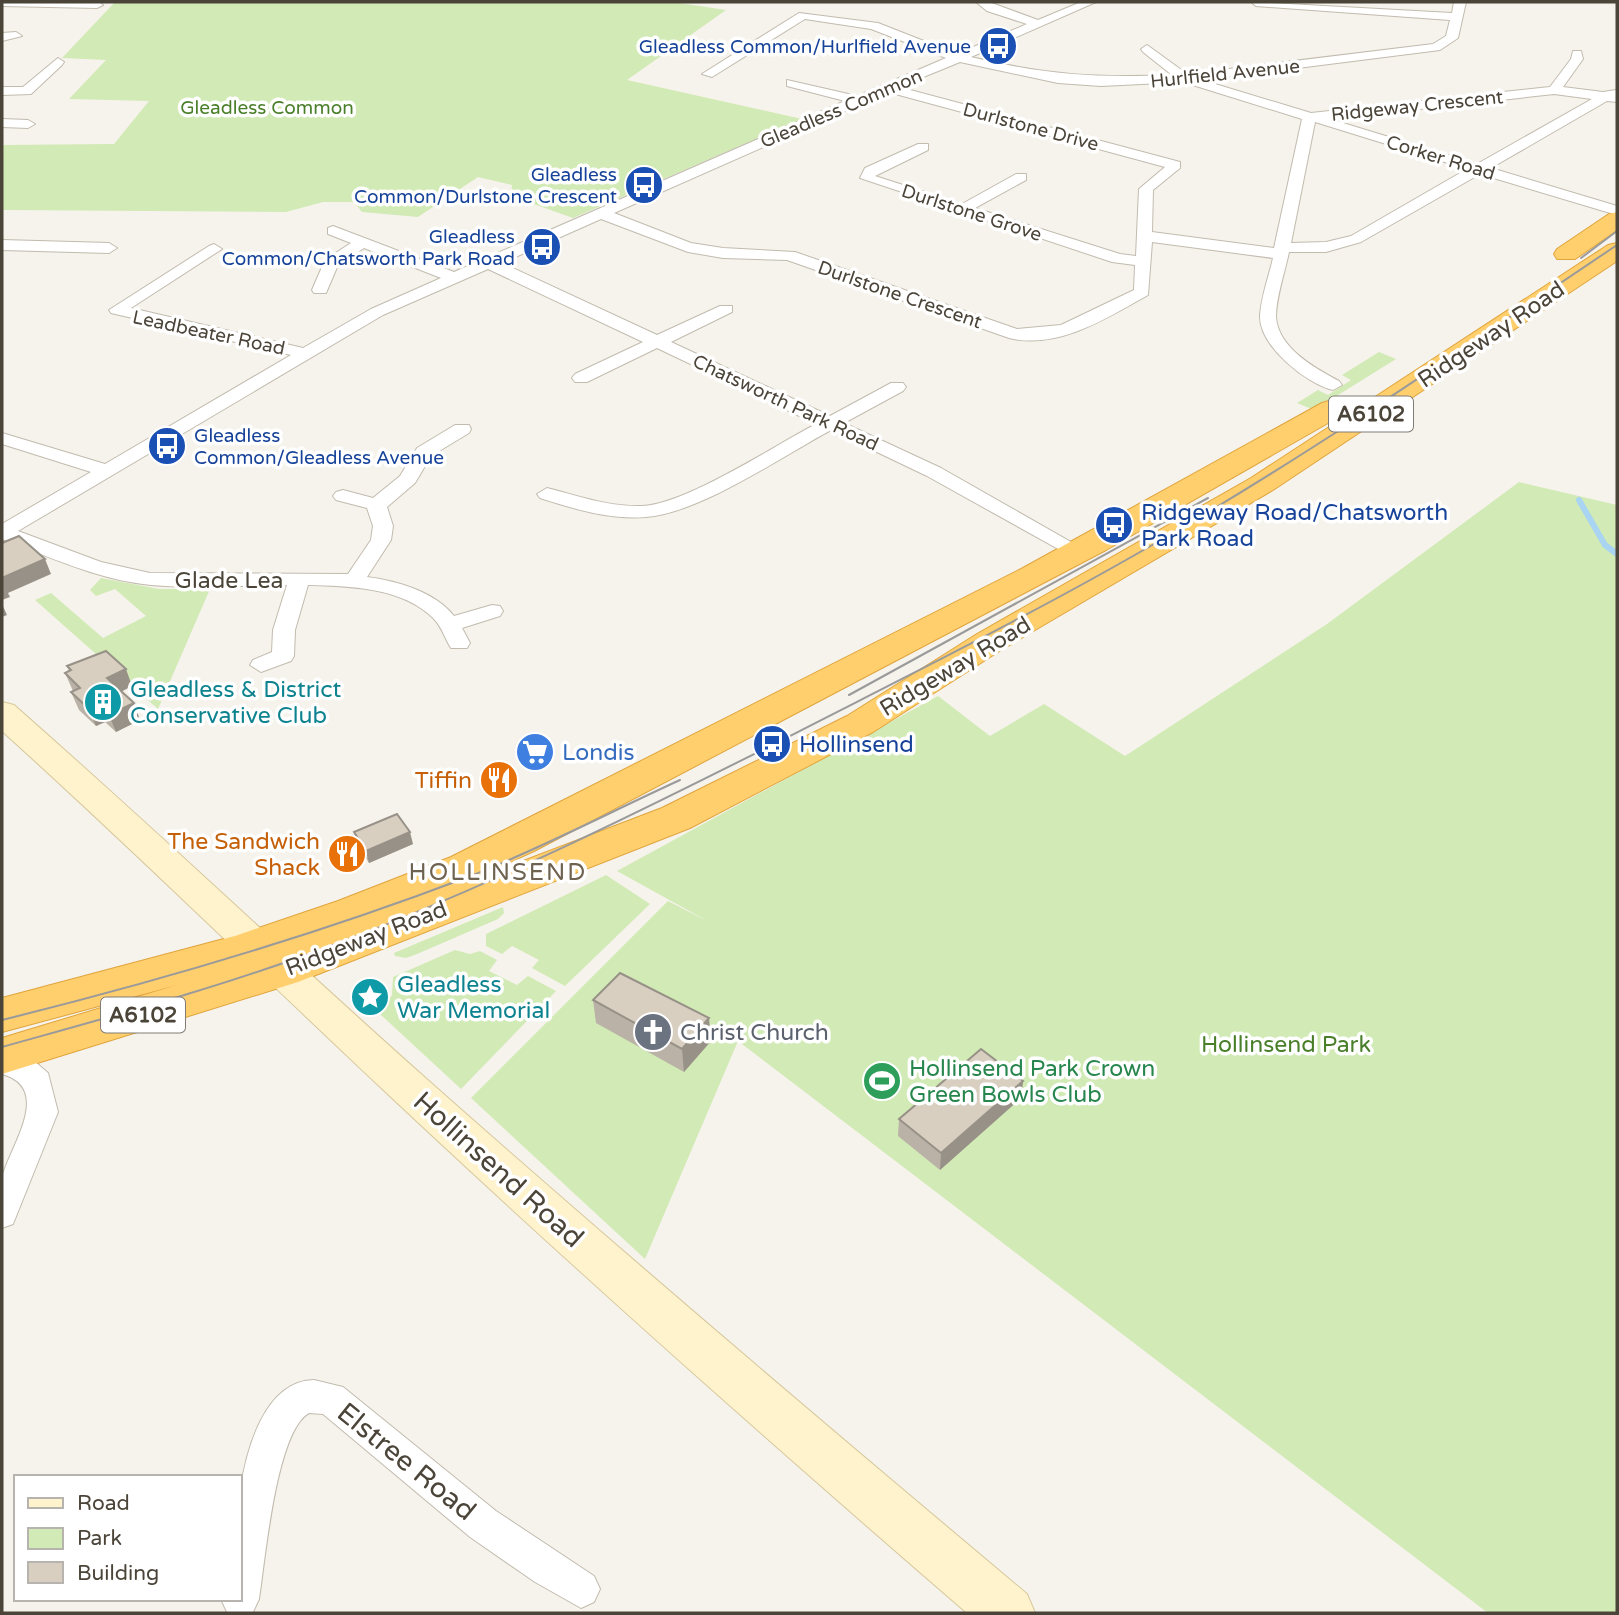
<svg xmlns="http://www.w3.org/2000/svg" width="1619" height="1615" font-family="'Varela Round',sans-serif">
<rect width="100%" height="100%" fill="#f6f3ec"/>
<!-- green -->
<path fill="#d2eab5" d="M115 2H673L726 10 627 80 802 119 573 218 511 196 512 185 478 177 418 217 362 212 354 202H323L286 212 2 210V145L114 144 149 101 69 99 106 60 62 58Z
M1379 352 1396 359 1314 410 1297 403 1318 390 1328 395 1351 380 1342 375Z
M1519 482 1617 505V1613H1488L738 1041 645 1259 471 1098 668 901 711 923 617 871 938 696 990 736 1044 704 1125 756 1327 624Z
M101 578 159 589H210L158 709 35 600 51 593 103 638 146 616 115 589 96 596 90 590Z
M606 875 650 904 565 986 532 968 539 960 512 946 502 954 486 946V934Z
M503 907 504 913 498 919 417 954 406 958 395 956 394 953Z
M455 950 470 954 480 951 497 960 489 971 517 985 528 976 556 991 461 1089 380 1014 392 995 393 977Z"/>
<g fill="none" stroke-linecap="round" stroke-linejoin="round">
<!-- stream -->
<path stroke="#a9d4f2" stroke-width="6" d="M1579 500 1605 545 1617 554"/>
<defs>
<path id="street" d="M2 2H98L103 5 97 8 2 6Z
M976 2H989L1038 20 1081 2H1096L971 57C1046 75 1095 78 1172 75L1143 52 1141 49 1147 45 1187 74 1433 44 1446 36 1450 20 1256 6 1251 2 1452 13 1454 2H1466L1458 38 1440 50 1202 80 1311 113 1550 87 1571 59 1573 51H1581L1583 59 1563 87 1603 92 1616 90 1617 102 1607 101 1491 168 1617 206V215L1480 174 1361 242 1326 252H1289C1285 272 1276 297 1276 317 1278 348 1316 369 1339 381L1342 385 1333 390C1307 384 1259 346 1260 316 1261 297 1269 276 1273 258L1152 242 1148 295C1107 318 1058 350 1009 338L787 260 723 258 688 252 601 219 502 263 657 335 720 306H732V312L671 342 830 416 891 383H903L906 387 903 391 844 423 941 468 1085 550 1088 554 1078 560 927 476 831 430C781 457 700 513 646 517 610 520 574 509 540 498L537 494 547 488C579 496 608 507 642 506 686 504 774 446 816 424L657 348 587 382H575L572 378 575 374 643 342 488 269 383 315 18 531 101 562 150 573 348 574 371 540 373 526 367 508 336 500 333 496 336 492 343 490 373 498 400 476 417 448 455 425H469L471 429 469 433 431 456 415 483 387 507 393 526 391 540 367 577C398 581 435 592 454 616L492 605 500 606 503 611 500 616 462 628 470 643 467 648H451C445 639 442 627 434 619 403 587 349 586 308 585L295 630 294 656 291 661 261 672 250 665 253 660 272 652 273 630 287 585C242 585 196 589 151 585 99 580 50 557 2 539V524L91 472 2 444V433L105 464 291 355 111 313 109 310 209 246 214 244 222 249 131 308 303 348 371 309 441 278 364 248 338 265 326 293H314L312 290 325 260 351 243 328 234V228L333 226 454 272 845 101 787 86V80L857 96 946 58 871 29 805 19 712 77 702 74 799 13 878 23 957 54 1027 24 987 11ZM960 62 1058 83 1101 86 1183 82 1302 119 1274 248 1152 232 1153 190 1180 168V162L899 87ZM888 92 1165 167 1139 189 1136 256 1120 254 975 208 1026 180V174H1016L962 204 875 176 928 150V144H918L865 168 860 178 1112 262 1135 265 1134 290 1061 325 1017 329 795 252 723 248 691 243 614 213ZM1554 94 1592 99 1477 164 1330 119ZM1315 122 1467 169 1351 236 1326 242 1291 243Z
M2 33 16 32 22 36 2 41Z
M58 58 64 62 62 65 31 94 2 95V87H23Z
M2 119 28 120 35 124 28 128 2 127Z
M2 240 109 243 117 248 109 253 2 250Z
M2 1050 33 1060 48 1073 58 1112 13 1224 2 1228C1 1212 0 1189 3 1174 13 1142 52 1088 2 1074Z
M314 1380 343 1387 496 1511 594 1576 600 1589 594 1602 581 1608 535 1582 470 1537 323 1414 309 1413C276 1431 265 1561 259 1599L253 1612H227L221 1599H240C240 1565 235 1526 240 1492 246 1451 264 1381 314 1380Z"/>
<path id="secondary" d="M2 702 14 705C163 836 307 974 456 1105 644 1271 835 1433 1027 1594L1035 1613H967C783 1454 601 1293 423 1127 282 996 145 860 2 731Z"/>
<path id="highway" d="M1617 212V230L1575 259H1557L1554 254 1557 249 1609 214Z
M1617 243V261L1273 490 1001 650 873 732 690 828 298 982 2 1074V1038L177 985 2 1032V998L235 936 338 901 451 857 1023 568 1322 403 1332 400 1342 403 1346 409 1342 415 1106 550 534 851 460 885 662 808 847 716 977 634 1251 478 1608 245Z"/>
</defs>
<!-- street casing -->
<use href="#street" stroke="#c2bbae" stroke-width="2"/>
<!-- secondary casing -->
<use href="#secondary" stroke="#d6c79b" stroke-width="2"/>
<!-- highway casing -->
<use href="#highway" stroke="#e0a43c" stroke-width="2"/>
<!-- street -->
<use href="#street" fill="#fff" fill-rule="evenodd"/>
<!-- secondary -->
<use href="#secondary" fill="#fff3cd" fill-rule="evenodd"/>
<!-- highway -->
<use href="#highway" fill="#ffcf6e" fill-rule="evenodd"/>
<!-- tram -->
<path stroke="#9a9a9a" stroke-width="2" d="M1581 258 1617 231
M849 695 1208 498
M2 1020C160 981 316 935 468 877 540 849 610 812 680 780
M2 1047C113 1016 225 986 333 945 489 887 639 812 788 737 915 672 1043 609 1166 537 1321 447 1468 345 1617 245"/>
</g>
<!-- wall -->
<path fill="#bab2a6" d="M67 666 132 686 121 692 140 720 116 732 105 722 96 726 79 710 71 692 73 691 65 673 69 671Z
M354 832 413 844 369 863 357 844Z
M593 1000 711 1041 684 1072 596 1023Z
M1023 1081 1021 1098 940 1170 898 1136 899 1119Z"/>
<!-- shaded-wall -->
<path fill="#979187" d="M45 559 51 574 8 593 10 597 2 600V578Z
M2 604 7 615 2 617Z
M126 669 132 686 114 695 107 678Z
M134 703 140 720 116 732 109 715Z
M98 705 105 722 96 726 89 709Z
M410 832 413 844 369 863 366 851Z
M709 1018 711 1041 684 1072 682 1049Z
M1023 1081 1021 1098 940 1170 941 1153Z"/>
<!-- building -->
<path fill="#d8cfc1" stroke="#979187" stroke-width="2" d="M19 536 45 559 2 578V543Z
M106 651 126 669 107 678 134 703 109 715 98 705 89 709 71 692 80 688 65 673 71 670 67 666Z
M397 814 410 832 366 851 354 832Z
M620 973 709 1018 682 1049 593 1000Z
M981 1049 1023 1081 941 1153 899 1119Z"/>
<!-- icons -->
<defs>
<symbol id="bus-disc" viewBox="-11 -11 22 22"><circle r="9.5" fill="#1a4fb4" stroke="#fff"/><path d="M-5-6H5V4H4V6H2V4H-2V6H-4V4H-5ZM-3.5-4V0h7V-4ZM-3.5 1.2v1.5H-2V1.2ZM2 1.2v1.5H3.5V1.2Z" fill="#fff"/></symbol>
<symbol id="building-disc" viewBox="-11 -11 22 22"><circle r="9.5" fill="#0f9aa8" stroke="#fff"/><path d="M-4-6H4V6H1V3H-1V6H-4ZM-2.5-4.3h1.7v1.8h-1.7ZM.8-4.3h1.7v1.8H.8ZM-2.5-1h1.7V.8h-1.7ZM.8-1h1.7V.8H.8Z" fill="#fff"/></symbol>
<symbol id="supermarket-disc" viewBox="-11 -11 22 22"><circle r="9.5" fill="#3f7fe0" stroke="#fff"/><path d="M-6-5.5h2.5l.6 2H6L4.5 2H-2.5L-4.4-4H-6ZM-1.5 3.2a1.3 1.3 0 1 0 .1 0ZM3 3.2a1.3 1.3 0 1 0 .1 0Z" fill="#fff"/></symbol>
<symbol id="restaurant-disc" viewBox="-11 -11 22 22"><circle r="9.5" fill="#e8710a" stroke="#fff"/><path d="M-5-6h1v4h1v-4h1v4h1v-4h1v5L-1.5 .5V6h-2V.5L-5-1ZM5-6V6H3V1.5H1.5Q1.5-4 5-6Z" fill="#fff"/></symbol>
<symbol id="sight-disc" viewBox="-11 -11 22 22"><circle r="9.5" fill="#0f9aa8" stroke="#fff"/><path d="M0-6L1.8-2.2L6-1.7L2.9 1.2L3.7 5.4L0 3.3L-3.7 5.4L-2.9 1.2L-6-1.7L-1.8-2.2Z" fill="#fff"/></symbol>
<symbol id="church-disc" viewBox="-11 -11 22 22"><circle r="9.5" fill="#6b7280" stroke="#fff"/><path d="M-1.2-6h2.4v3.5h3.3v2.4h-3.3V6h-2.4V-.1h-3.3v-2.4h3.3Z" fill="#fff"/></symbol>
<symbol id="stadium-disc" viewBox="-11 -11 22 22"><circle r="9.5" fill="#2e9e5b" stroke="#fff"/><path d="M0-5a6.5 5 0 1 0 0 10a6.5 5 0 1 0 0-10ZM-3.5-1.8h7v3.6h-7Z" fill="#fff"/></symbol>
</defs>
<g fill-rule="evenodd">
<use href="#bus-disc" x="976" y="24" width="44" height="44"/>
<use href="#bus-disc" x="622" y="163" width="44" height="44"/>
<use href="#bus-disc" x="520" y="225" width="44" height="44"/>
<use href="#bus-disc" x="145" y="424" width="44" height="44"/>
<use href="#bus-disc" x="1092" y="503" width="44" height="44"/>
<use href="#building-disc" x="81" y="680" width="44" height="44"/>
<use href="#bus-disc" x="750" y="722" width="44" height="44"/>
<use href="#supermarket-disc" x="513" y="730" width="44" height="44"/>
<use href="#restaurant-disc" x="477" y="758" width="44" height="44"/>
<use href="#restaurant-disc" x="325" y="832" width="44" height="44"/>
<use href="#sight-disc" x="348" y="975" width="44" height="44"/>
<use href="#church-disc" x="631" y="1010" width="44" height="44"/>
<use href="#stadium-disc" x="860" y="1059" width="44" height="44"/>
</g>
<g text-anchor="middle" stroke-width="7" stroke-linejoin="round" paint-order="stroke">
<!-- far-transit labels -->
<g font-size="19" fill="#164399" stroke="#fff" text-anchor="end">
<text x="971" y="53">Gleadless Common/Hurlfield Avenue</text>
<text x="617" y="181">Gleadless<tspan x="617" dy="22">Common/Durlstone Crescent</tspan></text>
<text x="515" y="243">Gleadless<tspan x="515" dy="22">Common/Chatsworth Park Road</tspan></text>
<text x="194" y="442" text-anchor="start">Gleadless<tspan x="194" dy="22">Common/Gleadless Avenue</tspan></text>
</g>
<!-- far-street labels -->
<g font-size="19" fill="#4b4439" stroke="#fff">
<text transform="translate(1225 73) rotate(-6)" y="7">Hurlfield Avenue</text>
<text transform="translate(1417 105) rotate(-6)" y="7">Ridgeway Crescent</text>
<text transform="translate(841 108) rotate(-23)" y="7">Gleadless Common</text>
<text transform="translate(1031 126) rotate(15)" y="7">Durlstone Drive</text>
<text transform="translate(1441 157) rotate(17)" y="7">Corker Road</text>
<text transform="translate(972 212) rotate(18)" y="7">Durlstone Grove</text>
<text transform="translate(900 294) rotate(19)" y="7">Durlstone Crescent</text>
<text transform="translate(209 332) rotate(12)" y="7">Leadbeater Road</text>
<text transform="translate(786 402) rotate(25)" y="7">Chatsworth Park Road</text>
</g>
<!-- far-park labels -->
<g font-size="19" fill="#4a7f2a" stroke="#fff">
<text x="267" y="114">Gleadless Common</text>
</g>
<!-- shield labels -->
<g fill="#fff" stroke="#817c74" stroke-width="2">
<rect x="1329" y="396.5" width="84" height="35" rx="5"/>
<rect x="101" y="997.5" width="84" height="35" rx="5"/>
</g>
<g font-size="21" font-weight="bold" fill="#4b4439">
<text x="1371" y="421">A6102</text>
<text x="143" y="1022">A6102</text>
</g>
<!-- street labels -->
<g font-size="23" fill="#4b4439" stroke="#fff">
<text transform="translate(1491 334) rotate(-34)" y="8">Ridgeway Road</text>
<text x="229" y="588">Glade Lea</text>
<text transform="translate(955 666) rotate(-31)" y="8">Ridgeway Road</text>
<text transform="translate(366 938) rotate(-21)" y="8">Ridgeway Road</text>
</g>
<!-- transit labels -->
<g font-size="23" fill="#164399" stroke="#fff" text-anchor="start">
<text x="1141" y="520">Ridgeway Road/Chatsworth<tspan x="1141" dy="26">Park Road</tspan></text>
<text x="799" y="752">Hollinsend</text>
</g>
<!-- culture labels -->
<g font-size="23" fill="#0d838f" stroke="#fff" text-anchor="start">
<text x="130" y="697">Gleadless &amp; District<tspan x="130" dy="26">Conservative Club</tspan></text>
<text x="397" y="992">Gleadless<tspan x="397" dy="26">War Memorial</tspan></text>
</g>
<!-- shop labels -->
<g font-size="23" fill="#366cbe" stroke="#fff" text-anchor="start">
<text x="562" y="760">Londis</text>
</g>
<!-- food labels -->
<g font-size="23" fill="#c56008" stroke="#fff" text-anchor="end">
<text x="472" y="788">Tiffin</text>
<text x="320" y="849">The Sandwich<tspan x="320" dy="26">Shack</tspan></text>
</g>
<!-- worship labels -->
<g font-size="23" fill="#5b616d" stroke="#fff" text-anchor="start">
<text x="680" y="1040">Christ Church</text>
</g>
<!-- park labels -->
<g font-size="23" fill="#4a7f2a" stroke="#fff">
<text x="1286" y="1052">Hollinsend Park</text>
</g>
<!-- leisure labels -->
<g font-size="23" fill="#27864d" stroke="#fff" text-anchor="start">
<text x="909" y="1076">Hollinsend Park Crown<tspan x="909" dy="26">Green Bowls Club</tspan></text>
</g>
<!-- neighbourhood labels -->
<g font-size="24" letter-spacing="2" fill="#6e6250" stroke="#fff">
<text x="498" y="880">HOLLINSEND</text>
</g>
<!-- near-street labels -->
<g font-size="28" fill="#4b4439" stroke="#fff">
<text transform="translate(499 1169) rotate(42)" y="10">Hollinsend Road</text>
<text transform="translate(407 1461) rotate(39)" y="10">Elstree Road</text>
</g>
</g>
<!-- border -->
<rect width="1619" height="1615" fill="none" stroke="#4b4439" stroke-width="7"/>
<!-- legend -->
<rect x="14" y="1475" width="228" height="126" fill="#ffffff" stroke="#b7b4b0" stroke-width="2"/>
<rect x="28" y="1498" width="35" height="10" fill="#fff3cd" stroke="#b7b4b0" stroke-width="2"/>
<text x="77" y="1510" font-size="21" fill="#4b4439">Road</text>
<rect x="28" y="1528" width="35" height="21" fill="#d2eab5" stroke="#b7b4b0" stroke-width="2"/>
<text x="77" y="1545" font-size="21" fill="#4b4439">Park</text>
<rect x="28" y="1562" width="35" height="21" fill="#d8cfc1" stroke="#b7b4b0" stroke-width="2"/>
<text x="77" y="1580" font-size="21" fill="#4b4439">Building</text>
</svg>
